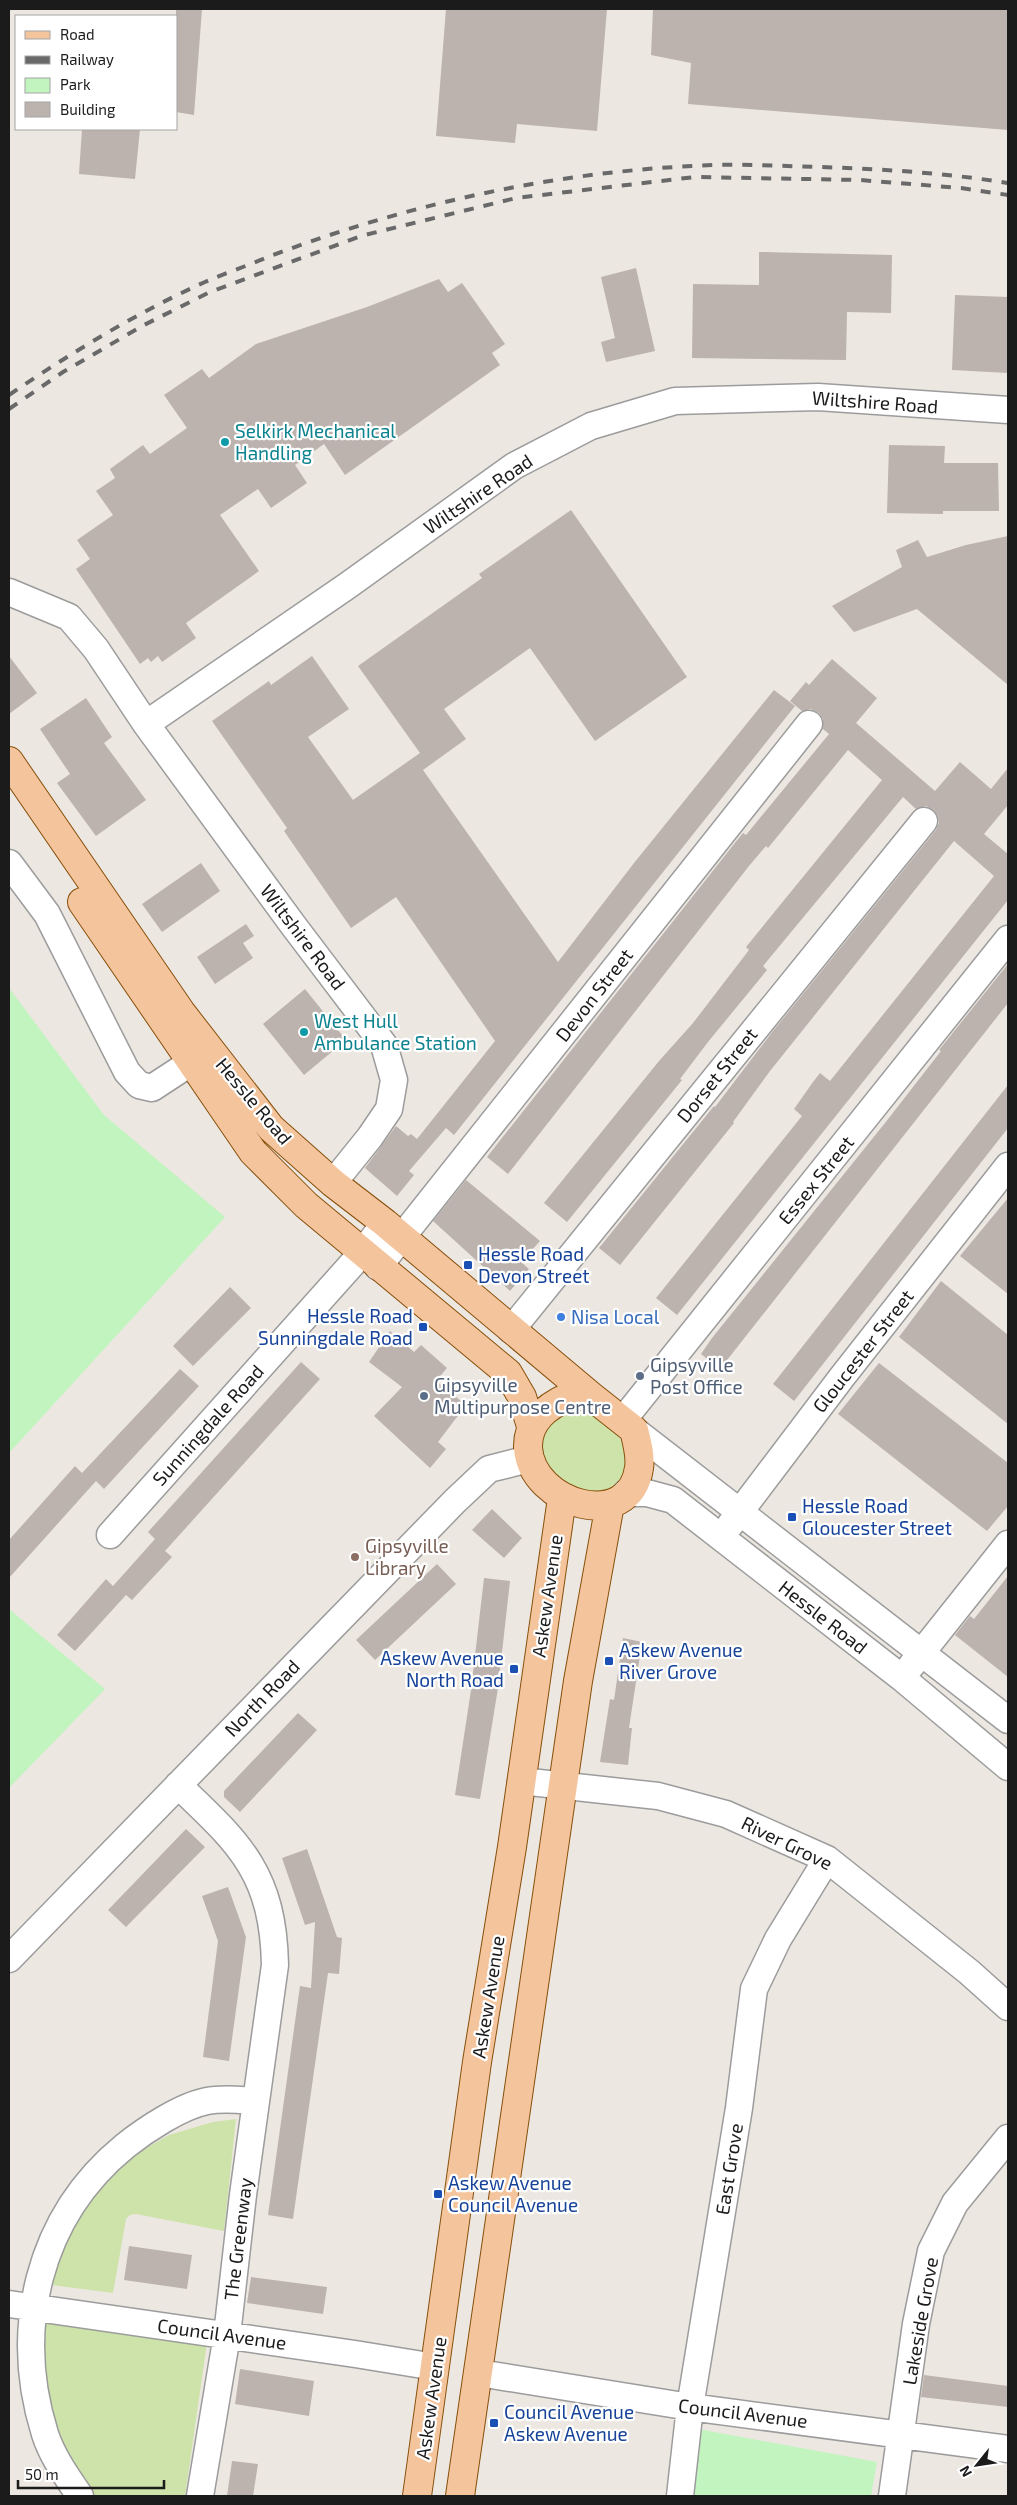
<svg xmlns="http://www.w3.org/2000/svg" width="1017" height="2505" font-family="'Exo 2',sans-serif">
<rect width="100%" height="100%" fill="#ece7e1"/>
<!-- grass -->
<path fill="#cde3a9" d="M567 1409C578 1410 591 1411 600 1417 621 1430 641 1470 615 1489 607 1495 579 1492 570 1488 562 1484 543 1462 541 1453 534 1429 549 1422 567 1409Z
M236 2119 224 2231 136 2214 130 2215 126 2219 113 2293 44 2284 81 2204 129 2158 169 2135 213 2122Z
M42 2320 207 2343 185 2496H92L65 2453 46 2402Z"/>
<!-- park -->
<path fill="#c1f4bf" d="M9 988 104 1115 225 1217 9 1453Z
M9 1609 105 1689 9 1788Z
M698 2429 877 2462 871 2496H689Z"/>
<!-- building -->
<path fill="#bcb2ae" d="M176 9H202L194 115 176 112Z
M446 9H607L597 131 517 124 515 143 436 136Z
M653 9H1008V130L688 104 691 63 651 55Z
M82 129H140L135 179 79 174Z
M759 252 892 255 891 313 847 312 846 360 692 358 693 284 759 285Z
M636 268 655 351 606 362 601 342 615 338 601 277Z
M439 279 448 292 462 283 505 344 492 353 500 365 345 475 324 444 295 465 307 483 271 508 258 489 220 515 259 571 186 623 196 638 162 662 158 656 151 662 148 658 140 664 76 569 90 559 77 540 113 515 96 491 115 478 110 469 143 445 150 454 187 428 164 395 202 369 209 378 256 344 367 307Z
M955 295 1008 297V373L952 370Z
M889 445 945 446 944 463H998L999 511H943V514L887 513Z
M571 510 687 677 595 741 530 648 444 709 466 739 423 770 558 962 634 863 774 690 795 706 454 1135 446 1128 409 1171 414 1175 397 1196 365 1168 396 1126 408 1136 411 1134 417 1139 495 1041 396 897 351 928 284 831 287 828 212 721 269 681 271 685 312 656 349 709 308 737 353 800 420 753 358 666 482 578 479 574Z
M1008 536V685L917 609 854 632 832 606 902 567 896 550 918 540 927 557 966 545Z
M9 656 37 693 9 714Z
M832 659 877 698 856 723 935 791 960 762 991 789 1008 768V805L984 834 1008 854V900L677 1315 656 1298 802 1116 794 1109 813 1082 820 1073 830 1081 994 876 954 841 770 1071 733 1122 734 1123 620 1265 599 1248 714 1106 715 1107 773 1031 936 830 939 823 938 816 934 810 926 806 916 809 903 797 763 966 767 970 708 1042 680 1079 682 1080 567 1222 544 1203 659 1061 693 1023 749 950 746 947 882 780 848 750 768 848 766 846 749 866 508 1174 487 1157 738 839 743 833 746 835 829 734 823 729V719L819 713 811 709 802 711 790 701 806 682 809 685Z
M86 698 112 737 104 743 146 800 96 836 57 783 70 774 40 729Z
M201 863 220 891 162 932 142 904Z
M246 924 254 936 243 943 253 958 215 984 197 957Z
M1008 964V1003L720 1369 701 1354 712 1338 885 1123 941 1051 939 1050Z
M305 989 346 1040 304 1075 263 1024Z
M1008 1085V1128L794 1401 773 1384Z
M466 1180 540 1241 521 1262 529 1269 510 1291 433 1221Z
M1008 1198V1294L960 1256Z
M941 1281 1008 1335V1424L899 1337Z
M230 1287 251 1308 193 1366 173 1346Z
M390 1331 414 1352 421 1345 447 1368 436 1381 466 1405 438 1442 446 1449 430 1468 374 1416 402 1387 369 1362Z
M301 1362 320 1379 165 1551 172 1557 132 1600 126 1595 75 1651 57 1635 106 1579 113 1586 155 1539 148 1532Z
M879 1363 1008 1463V1506L987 1531 838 1414Z
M180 1369 199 1386 104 1489 96 1481 9 1578V1540L75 1466 82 1473Z
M492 1509 522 1538 504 1558 472 1530Z
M437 1564 456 1584 375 1660 356 1640Z
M1008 1576V1677L955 1635 970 1616 974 1619Z
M484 1578 510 1581 498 1688 480 1799 455 1795 471 1690Z
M623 1638 642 1642 629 1728H632L628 1765 600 1762 610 1699 614 1700Z
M298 1713 317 1730 240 1812 224 1797V1791Z
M186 1829 205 1847 126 1927 108 1910Z
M307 1849 337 1937 342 1938 339 1974 328 1973 293 2219 268 2215 300 1986 311 1988 315 1922 305 1925 282 1858Z
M228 1887 246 1937 229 2061 203 2057 218 1941 202 1896Z
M129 2246 192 2255 187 2289 124 2280Z
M251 2277 327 2287 323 2314 247 2303Z
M240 2369 314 2381 309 2416 235 2404Z
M924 2375 1008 2386V2407L921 2397Z
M232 2461 258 2464 253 2496H227Z"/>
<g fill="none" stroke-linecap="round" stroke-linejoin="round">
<defs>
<path id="minor" d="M9 592 69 617 96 649 146 724 293 925 384 1045 394 1080 389 1109 370 1137 333 1183
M146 724 347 586 514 466 591 426 675 401 818 397 1008 410
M9 863 47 914 127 1072 139 1085 152 1088 210 1050
M378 1267 809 724
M511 1330 924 821
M623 1420 1008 939
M634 1430 1008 1720
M626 1493H647L673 1500 902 1678 1008 1767
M730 1525 842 1377 1008 1166
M110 1535 362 1253 385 1223
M911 1666 1008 1544
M521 1781 658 1796 726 1814 827 1859 969 1972 1008 2007
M178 1785C240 1844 273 1873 275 1965L243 2195 227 2335 200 2496
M9 1959 455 1501 489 1469 529 1459
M9 2304 355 2354 435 2367
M479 2373 690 2407 1008 2449
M80 2496C67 2477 52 2456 45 2434 12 2329 38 2217 125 2146 145 2130 181 2106 207 2101 223 2098 240 2100 256 2101
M680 2496 690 2407 739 2108 754 1989 778 1939 827 1859
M892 2496 916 2324 931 2251 955 2203 1008 2138"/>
<path id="major" d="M9 761 181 1012 271 1128 333 1183 385 1223 591 1396
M82 902 253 1152 306 1205 508 1373 522 1397 531 1426
M570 1396H591L634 1430C637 1442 641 1456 639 1468 630 1533 532 1505 528 1448 527 1421 547 1406 570 1396Z
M417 2496 477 2062 512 1847 562 1498
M460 2496 578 1681 610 1504"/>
</defs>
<!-- minor casing -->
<use href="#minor" stroke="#9c9c9c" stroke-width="29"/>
<!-- major casing -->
<use href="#major" stroke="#874f0a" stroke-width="30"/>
<!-- minor -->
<use href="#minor" stroke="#fff" stroke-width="26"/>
<!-- major -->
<use href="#major" stroke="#f4c49d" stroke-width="28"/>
<!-- rail -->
<path stroke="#696969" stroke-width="4" stroke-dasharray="10 10" stroke-linecap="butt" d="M9 395C71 353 136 313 205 282 225 273 247 266 268 257 405 205 548 173 693 166 735 163 778 166 820 167 883 169 946 173 1008 183
M9 409 63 372 144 325 210 292 361 236 516 198 695 177 860 180 961 188 1008 195"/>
</g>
<!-- markers -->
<g fill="#0f9aa8" stroke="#fff" stroke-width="2">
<circle cx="225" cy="442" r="5"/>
<circle cx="304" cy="1032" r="5"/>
</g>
<g fill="#1a4fb4" stroke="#fff" stroke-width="2">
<rect x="463" y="1260" width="10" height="10" rx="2.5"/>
<rect x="418" y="1322" width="10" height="10" rx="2.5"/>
<rect x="787" y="1512" width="10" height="10" rx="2.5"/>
<rect x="604" y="1656" width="10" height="10" rx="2.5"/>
<rect x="509" y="1664" width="10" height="10" rx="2.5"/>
<rect x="433" y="2189" width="10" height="10" rx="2.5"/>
<rect x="489" y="2418" width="10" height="10" rx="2.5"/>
</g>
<circle fill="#3f7fe0" stroke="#fff" stroke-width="2" cx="561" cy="1317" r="5"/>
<g fill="#5c6f8a" stroke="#fff" stroke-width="2">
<circle cx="640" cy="1376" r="5"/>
<circle cx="424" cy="1396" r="5"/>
</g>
<circle fill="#8d6e63" stroke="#fff" stroke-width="2" cx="355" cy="1557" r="5"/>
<g text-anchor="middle" stroke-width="4.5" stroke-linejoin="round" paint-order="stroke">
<!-- street labels -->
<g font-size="19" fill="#1b1b1b" stroke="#fff">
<text transform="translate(875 402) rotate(4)" y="7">Wiltshire Road</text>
<text transform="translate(478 494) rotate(-34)" y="7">Wiltshire Road</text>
<text transform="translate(303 937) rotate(53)" y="7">Wiltshire Road</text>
<text transform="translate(594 995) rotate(-52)" y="7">Devon Street</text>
<text transform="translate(717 1075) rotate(-51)" y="7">Dorset Street</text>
<text transform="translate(254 1101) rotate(50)" y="7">Hessle Road</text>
<text transform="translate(816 1180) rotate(-51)" y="7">Essex Street</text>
<text transform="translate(863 1351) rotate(-52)" y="7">Gloucester Street</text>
<text transform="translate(208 1425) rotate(-48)" y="7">Sunningdale Road</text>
<text transform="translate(547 1596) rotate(-82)" y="7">Askew Avenue</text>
<text transform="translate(823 1617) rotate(38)" y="7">Hessle Road</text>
<text transform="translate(262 1698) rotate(-46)" y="7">North Road</text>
<text transform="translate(787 1843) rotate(26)" y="7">River Grove</text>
<text transform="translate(488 1997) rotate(-81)" y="7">Askew Avenue</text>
<text transform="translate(729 2169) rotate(-81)" y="7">East Grove</text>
<text transform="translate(238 2239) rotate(-83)" y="7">The Greenway</text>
<text transform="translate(920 2321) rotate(-80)" y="7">Lakeside Grove</text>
<text transform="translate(222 2334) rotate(8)" y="7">Council Avenue</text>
<text transform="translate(431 2398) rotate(-82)" y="7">Askew Avenue</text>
<text transform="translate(743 2413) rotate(7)" y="7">Council Avenue</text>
</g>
<!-- culture labels -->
<g font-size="19" fill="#0d838f" stroke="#fff" text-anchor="start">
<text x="235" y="438">Selkirk Mechanical<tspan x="235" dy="22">Handling</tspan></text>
<text x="314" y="1028">West Hull<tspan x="314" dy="22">Ambulance Station</tspan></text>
</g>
<!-- transit labels -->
<g font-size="19" fill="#164399" stroke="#fff" text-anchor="start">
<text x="478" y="1261">Hessle Road<tspan x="478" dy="22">Devon Street</tspan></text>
<text x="413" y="1323" text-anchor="end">Hessle Road<tspan x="413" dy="22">Sunningdale Road</tspan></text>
<text x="802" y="1513">Hessle Road<tspan x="802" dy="22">Gloucester Street</tspan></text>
<text x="619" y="1657">Askew Avenue<tspan x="619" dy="22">River Grove</tspan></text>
<text x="504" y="1665" text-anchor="end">Askew Avenue<tspan x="504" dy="22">North Road</tspan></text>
<text x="448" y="2190">Askew Avenue<tspan x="448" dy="22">Council Avenue</tspan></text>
<text x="504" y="2419">Council Avenue<tspan x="504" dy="22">Askew Avenue</tspan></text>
</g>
<!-- shop labels -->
<g font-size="19" fill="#366cbe" stroke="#fff" text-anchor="start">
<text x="571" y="1324">Nisa Local</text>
</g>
<!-- service labels -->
<g font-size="19" fill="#4e5e75" stroke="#fff" text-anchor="start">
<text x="650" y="1372">Gipsyville<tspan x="650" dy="22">Post Office</tspan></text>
<text x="434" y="1392">Gipsyville<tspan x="434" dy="22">Multipurpose Centre</tspan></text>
</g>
<!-- education labels -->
<g font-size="19" fill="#785e54" stroke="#fff" text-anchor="start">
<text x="365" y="1553">Gipsyville<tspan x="365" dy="22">Library</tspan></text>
</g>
</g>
<!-- border -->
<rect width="1017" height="2505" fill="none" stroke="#1b1b1b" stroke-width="20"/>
<!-- legend -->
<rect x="15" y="15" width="162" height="115" fill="#ffffff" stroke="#a4a4a4"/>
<rect x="25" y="31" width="25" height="8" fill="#f4c49d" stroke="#a4a4a4"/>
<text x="60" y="40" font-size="15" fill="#1b1b1b">Road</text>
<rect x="25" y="56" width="25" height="8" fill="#696969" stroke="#a4a4a4"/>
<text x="60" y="65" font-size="15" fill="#1b1b1b">Railway</text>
<rect x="25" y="78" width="25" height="15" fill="#c1f4bf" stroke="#a4a4a4"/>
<text x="60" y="90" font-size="15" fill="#1b1b1b">Park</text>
<rect x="25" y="102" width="25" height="15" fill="#bcb2ae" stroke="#a4a4a4"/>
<text x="60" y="115" font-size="15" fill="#1b1b1b">Building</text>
<!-- north arrow -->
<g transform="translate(977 2465) rotate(240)" stroke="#ffffff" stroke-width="4" paint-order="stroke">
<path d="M0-4L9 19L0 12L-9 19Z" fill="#1b1b1b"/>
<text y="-8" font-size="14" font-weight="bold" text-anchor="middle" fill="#1b1b1b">N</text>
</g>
<!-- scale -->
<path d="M18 2480v8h146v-8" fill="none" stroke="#1b1b1b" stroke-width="2.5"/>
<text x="25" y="2480" font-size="15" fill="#1b1b1b" stroke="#ffffff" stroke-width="4" paint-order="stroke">50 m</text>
</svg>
